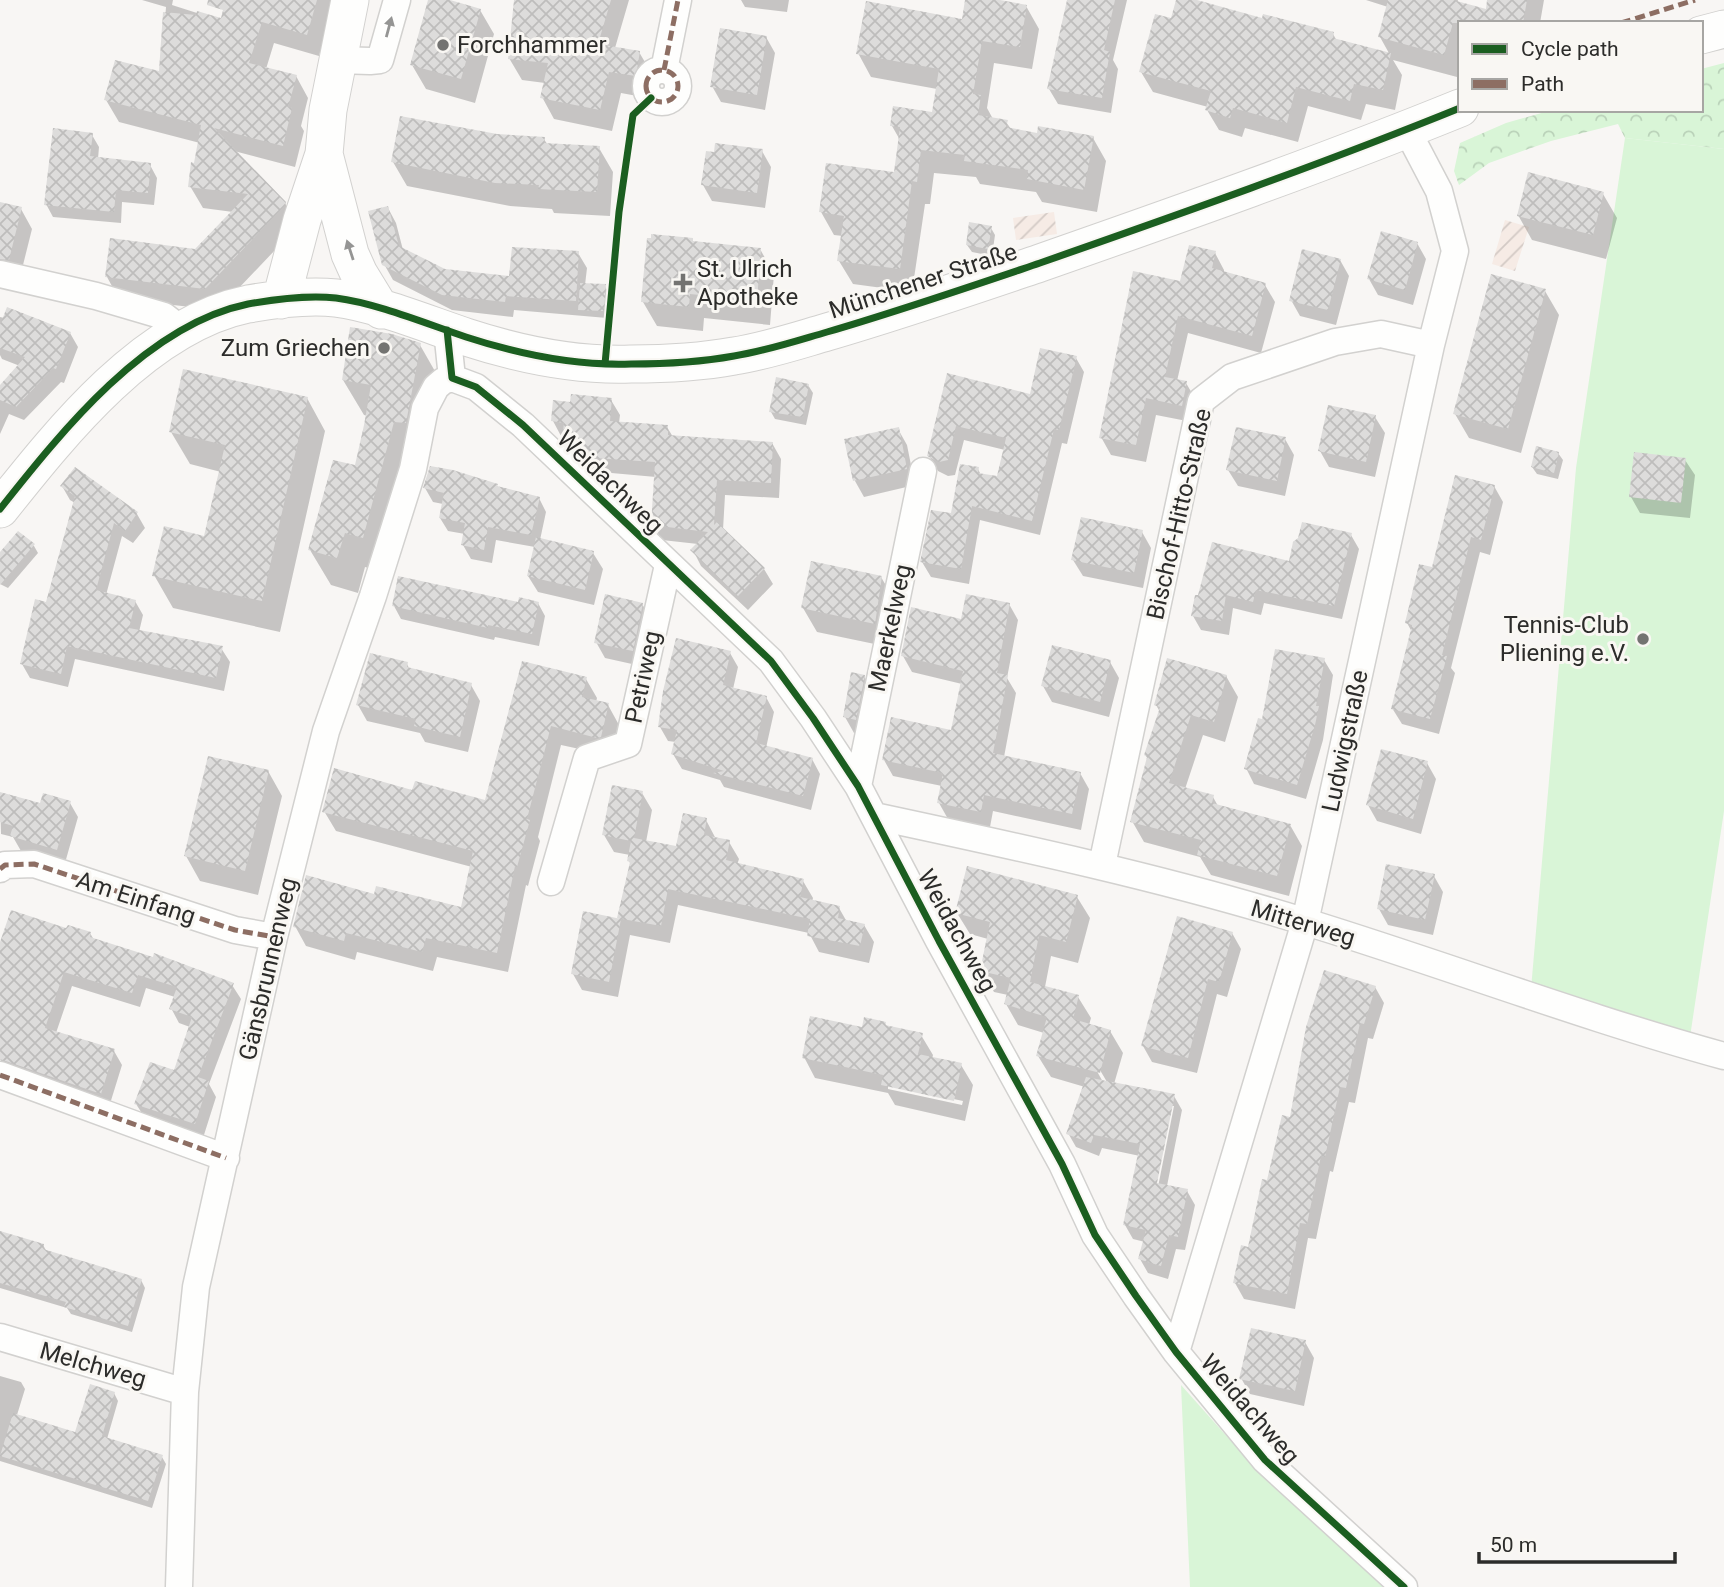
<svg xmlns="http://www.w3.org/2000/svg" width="1724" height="1587" font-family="Roboto,sans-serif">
<defs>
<pattern id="industrial-furrows" width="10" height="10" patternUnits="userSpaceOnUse" patternTransform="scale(1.75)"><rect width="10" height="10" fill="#f6ebe5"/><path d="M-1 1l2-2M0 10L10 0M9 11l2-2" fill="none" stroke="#d3cac5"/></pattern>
<pattern id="forest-crowns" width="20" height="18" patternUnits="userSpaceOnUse" patternTransform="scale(1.75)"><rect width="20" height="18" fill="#d9f5d7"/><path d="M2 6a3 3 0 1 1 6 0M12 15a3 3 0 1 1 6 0" fill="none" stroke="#bad2b9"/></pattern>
<pattern id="building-cross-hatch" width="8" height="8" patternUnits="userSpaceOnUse" patternTransform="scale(1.75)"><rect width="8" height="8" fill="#dddcdb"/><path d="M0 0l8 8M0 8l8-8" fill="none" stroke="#bebdbc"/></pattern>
</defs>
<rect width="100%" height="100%" fill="#f8f6f4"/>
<!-- industrial -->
<path fill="url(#industrial-furrows)" d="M1054 212 1057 234 1016 240 1013 218Z
M1505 220 1529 227 1515 271 1492 264Z"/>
<!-- green -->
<path fill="#d9f5d7" d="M1625 138 1724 149V811L1690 1037 1531 989 1576 468Z
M1181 1385 1256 1469 1383 1587H1190Z"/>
<!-- forest -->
<path fill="url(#forest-crowns)" d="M1724 63V149L1625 138 1618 124 1551 141 1489 163 1459 185 1454 171 1460 143 1506 123 1552 110H1701V69Z"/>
<!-- shadow -->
<path fill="#0003" fill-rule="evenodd" d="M142 0H173L172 5 222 21 228 0H332L334 4 319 56 274 43 266 69 296 76 308 98 301 126 304 131 295 167 234 151 285 203 297 227 218 310 119 299 107 277 196 251 233 212 203 208 190 186 200 143 119 122 106 100 161 73 166 7Z
M430 0H444L480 10 494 34 475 103 426 89 412 65Z
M516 0H629L615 48 639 52 652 74 648 98 621 93 612 131 554 119 542 97 545 83 522 80 509 58Z
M741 0H789L787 12 745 7Z
M967 0H989L1026 6 1039 29 1032 69 994 63 987 108 993 119 1006 122 1011 129 1038 135 1093 138 1106 161 1097 212 1042 202 1036 192 980 184 976 177 934 173 930 204H925L912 292 853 284 839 261 843 236 834 235 821 212 895 174 900 140 892 126 934 114 937 89 871 77 858 53 964 21Z
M1069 0H1127L1113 60 1118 69 1111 113 1058 104 1049 89Z
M1178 0H1191L1263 20 1333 34 1337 41 1390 55 1380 37 1388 7 1366 0H1458L1457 3 1487 11 1489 0H1544L1540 23H1460V65L1457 77 1393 60 1402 75 1395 110 1366 104 1361 120 1308 106 1298 142 1245 128 1242 137 1219 130 1207 110 1208 107 1153 92 1141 72 1173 20Z
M766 37 775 53 765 110 721 102 712 86Z
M92 135 99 147 98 159 150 165 157 178 154 205 122 202 121 223 53 217 46 204Z
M497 136 543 138 548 145 599 148 613 172 610 216 554 213 552 209 510 206 407 186 393 162Z
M762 151 771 167 765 208 712 201 703 185Z
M1603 194 1617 218 1606 259 1532 240 1518 215Z
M0 204 21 209 32 229 22 269 0 263Z
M388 208 396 223 403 250 445 271 511 278 578 253 587 268 585 285H604L609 293 607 318 514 310 513 317 452 310 393 280 384 264Z
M991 228 995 235 992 256 972 252 967 245Z
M1417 243 1426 259 1413 305 1378 295 1369 279Z
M760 249 774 274 770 325 704 318 703 331 657 326 643 302Z
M1215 253 1224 270V273L1265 285 1275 302 1261 353 1188 333 1177 381 1186 383 1196 400 1192 422 1156 415 1146 462 1111 455 1101 437 1181 283Z
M1340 260 1349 276 1336 325 1300 316 1291 300Z
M1545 291 1559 315 1521 453 1469 438 1455 414Z
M0 317 70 333 78 347 64 383 61 382 24 420 9 414 0 434V388L20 366 2 359 0 355Z
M420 345 440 380 383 572 365 567 358 593 331 585 310 550 356 468 368 416 364 415 343 380Z
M1076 358 1084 372 1067 444 1062 443 1040 535 980 520 969 584 931 577 922 562 952 515 978 469 981 475 999 478 1005 450 964 440 955 475 948 476 938 471 929 456 949 375 1031 396Z
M808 385 813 393 806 425 775 419 771 412Z
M307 398 325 431 280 632 173 608 154 575 206 538 221 472 190 464 171 432Z
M611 400 620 415 619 423 667 427 673 437 772 443 781 459 779 498 725 495 723 530 764 569 773 584 748 610 701 566 693 550 698 544 662 540 653 525 656 477 589 471 573 456 564 440V436H561L553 421 572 403Z
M1375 417 1385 433 1375 477 1329 467 1320 451Z
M898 429 907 445 915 485 864 497 855 481 846 440Z
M1285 439 1294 455 1285 496 1238 486 1228 470Z
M1558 453 1563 460 1558 479 1537 474 1532 467Z
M1685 460 1695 475 1690 518 1640 513 1631 497Z
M497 485 498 488 539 498 546 512 540 540 593 553 603 569 594 605 538 592 528 576 535 547 496 540 492 563 471 559 463 545 465 534 448 531 440 518 443 504 433 502 425 488Z
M62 486 137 514 145 528 133 543 122 536 106 595 135 601 143 615 139 632 221 648 230 662 224 691 75 659 68 687 30 678 22 664 47 604 75 503 70 500Z
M1494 486 1503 502 1490 555 1480 552 1451 668 1455 673 1439 734 1402 724 1392 708 1412 632 1407 623 1434 569Z
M1142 532 1151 548 1143 588 1083 576 1073 560Z
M19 533 34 546 38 553 8 588 0 584V555Z
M1351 535 1359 549 1342 619 1264 603 1261 615 1233 608 1229 635 1201 630 1193 616 1196 597 1290 563Z
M881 577 895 601 889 647 817 632 803 608Z
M538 603 545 616 539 646 495 637 494 640 401 619 394 606Z
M642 604 652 620 641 666 605 658 596 642Z
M1009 604 1018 620 1007 678 1016 693 1004 757 1080 773 1089 789 1081 830 993 811 990 827 948 819 939 803 942 786 893 776 884 760 953 732 962 684 912 672 903 656 963 621Z
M730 653 738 667 733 689 766 697 774 712 766 748 812 759 820 774 811 810 724 787 720 780 682 769 673 754 676 742 668 741 660 727Z
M1324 660 1333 675 1323 740 1306 799 1254 784 1246 768 1263 722Z
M1110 662 1119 678 1109 717 1052 702 1043 686Z
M407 664 410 670 471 685 480 701 468 752 425 742 420 733 367 721 358 705Z
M864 676 873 692 864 735 854 733 845 717Z
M1226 676 1238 697 1225 742 1203 735 1185 789 1213 797 1218 806 1290 825 1302 846 1289 896 1211 875 1200 857 1144 842 1132 821 1148 760 1146 755 1160 712 1156 705Z
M586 679 597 698 596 702 608 705 619 725 612 756 561 745 538 837 540 841 528 886 526 885 508 972 437 957 433 971 357 952 355 960 306 946 295 926 375 896 462 910 472 867 336 831 324 811 414 792 486 802Z
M1427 763 1436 779 1421 834 1377 821 1368 805Z
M268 771 282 796 258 895 200 881 186 856Z
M642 793 652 810 646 842 677 848 706 820 716 839 729 842 739 859 737 865 803 881 813 898 812 902 839 908 847 922 864 925 874 942 869 963 819 952 809 933 678 905 670 943 630 935 618 997 582 990 573 974 620 920 619 917 631 865 629 861 630 855 614 852 604 835Z
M0 794 41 805 70 803 78 817 65 863 21 851 13 837 1 834Z
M1434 876 1443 892 1433 935 1388 925 1379 909Z
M1077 897 1090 918 1078 963 1051 956 1045 987 1078 997 1091 1018 1089 1025 1110 1031 1123 1053 1114 1084 1174 1096 1182 1110 1167 1186 1187 1191 1195 1205 1185 1250 1176 1249 1168 1279 1148 1273 1140 1259 1145 1242 1133 1239 1125 1225 1140 1156 1102 1148 1099 1156 1076 1147 1068 1133 1085 1087 1051 1077 1038 1056 1044 1033 1018 1025 1006 1004 1008 995 994 992 982 971 988 939 970 934 957 913ZM1097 1065 1107 1082H1103L1094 1066ZM1171 1106H1174L1157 1192 1154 1191Z
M68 931 90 933 94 940 232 985 241 999 209 1084 216 1097 203 1138 145 1118 136 1104 176 1072 190 1027 179 1023 171 1008 175 997 146 988 140 1007 72 986 56 1033 114 1051 122 1065 109 1107 8 1072 0 1059V948Z
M1232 933 1241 949 1227 997 1217 994 1197 1073 1152 1062 1143 1046Z
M1375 987 1384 1003 1373 1039 1368 1038 1355 1103 1349 1102 1333 1172 1330 1171 1316 1239 1308 1238 1295 1309 1244 1299 1235 1283 1250 1249 1269 1182 1292 1119Z
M885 1023 887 1027 921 1035 933 1055 932 1059 961 1065 973 1085 965 1121 895 1105 888 1093 815 1078 804 1057 863 1029ZM888 1085 963 1101 962 1105 888 1089Z
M0 1233 43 1245 47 1252 141 1280 145 1288 132 1332 71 1314 67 1308 0 1288Z
M1305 1342 1314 1358 1304 1406 1250 1394 1241 1378Z
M0 1376 21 1382 25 1389 17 1415 76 1434 114 1393 118 1401 107 1439 162 1457 166 1464 152 1508 0 1461Z"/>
<!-- building -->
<path fill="url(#building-cross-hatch)" d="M208 0H317L307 35 262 22 249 63 297 75 288 107 292 108 283 146 214 128 286 202 285 205 205 289 105 277 110 238 195 249 248 194 188 187 191 162 194 163 201 125 104 100 115 60 159 71 163 12 196 15 197 11 221 18 223 10 207 5Z
M428 0H450L481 9 461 79 410 65Z
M514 0H611L598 44 640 51 636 76 609 72 600 110 540 98 548 63 508 59Z
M965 0H1000L1027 5 1020 47 982 41 973 94 981 95 978 115 1008 120 1006 127 1037 133 1038 126 1094 136 1084 190 1027 179 1028 170 964 161 965 155 921 150 917 182 912 181 900 269 837 261 844 216 819 212 826 163 894 172 900 127 890 126 893 106 932 112 939 69 856 54 866 1 962 19Z
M1067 0H1115L1104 50 1110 52 1102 98 1047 89Z
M1176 0H1197L1262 18 1263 14 1334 32 1333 38 1391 53 1383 90 1354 84 1350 101 1296 87 1287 123 1233 108 1230 118 1205 110 1211 91 1139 72 1155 14 1171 18Z
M1388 0H1453L1486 9 1487 0H1527L1523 23H1453L1444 55 1378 37Z
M720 28 767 36 757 95 710 87Z
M400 116 497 134 545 137 544 143 600 146 597 192 538 189 539 185 495 183 391 162Z
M53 128 93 133 90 156 151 163 148 193 116 190 114 212 44 205Z
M715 143 763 149 757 193 701 185 706 151 714 152Z
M1528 172 1604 192 1593 235 1517 216Z
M0 202 22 207 9 260 0 259Z
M388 206 399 246 445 269 509 276 512 247 579 251 576 301 506 296 505 302 442 295 382 265 368 211Z
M969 222 992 226 988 249 966 245Z
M1381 231 1418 242 1405 290 1367 279Z
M651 234 693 238V241L761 248 757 301 690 294 689 307 641 302 647 238H651Z
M1189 245 1216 251 1212 268 1266 283 1252 336 1178 316 1165 377 1187 381 1182 406 1146 398 1136 445 1099 438 1133 271 1180 281Z
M1302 249 1341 259 1328 310 1289 301Z
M1491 274 1546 289 1508 429 1453 414Z
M580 283 606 284 604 311 578 310Z
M7 307 71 332 56 369 53 368 16 407 0 400V385L25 357 0 348V325Z
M350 327 392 334 421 343 406 423 394 422 363 538 345 533 337 558 308 550 333 460 355 465 364 425 371 385 342 380Z
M1040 348 1077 356 1059 430 1054 429 1032 521 972 506 961 569 920 562 931 510 951 513 960 464 979 467 978 473 997 476 1006 438 956 426 948 460 939 462 927 456 947 373 1030 394Z
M183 369 308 397 262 601 152 576 164 526 204 536 225 445 169 432Z
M776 377 809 384 803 417 769 412Z
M571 394 612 398 610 421 668 425V435L773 442 771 483 717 480 714 525 717 522 765 568 738 596 690 550 708 532 651 525 655 462 579 457 562 440 564 423 551 421 553 400 570 402Z
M1328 405 1376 415 1366 462 1318 451Z
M899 427 907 469 853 481 844 439Z
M1236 427 1286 437 1277 481 1226 470Z
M1536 446 1559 452 1554 473 1531 467Z
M1634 452 1686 458 1681 503 1629 497Z
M430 466 453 470 498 484 497 486 540 497 531 535 488 527 484 550 461 545 465 523 439 518 444 493 423 488Z
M75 467 138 512 125 531 114 523 96 590 136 600 129 628 223 646 216 678 67 646 61 674 20 664 35 599 46 602 75 496 60 486Z
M1455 475 1495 485 1481 540 1471 537 1442 655 1447 656 1430 719 1391 709 1412 625 1405 623 1419 564 1432 567Z
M1081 517 1143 530 1134 573 1071 560Z
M1302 522 1352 533 1334 606 1256 590 1253 602 1226 595 1222 621 1191 616 1195 595H1198L1212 542 1289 561 1293 542 1298 538Z
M18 531 35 544 0 585V552Z
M536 537 594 551 585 590 527 576Z
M811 561 882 576 875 624 801 608Z
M398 576 518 602 519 597 539 602 532 634 488 625V628L392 606Z
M605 594 643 603 633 651 594 643Z
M966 594 1010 603 997 673 1008 675 993 753 1081 772 1072 814 984 795 981 812 937 803 943 773 882 760 891 717 951 730 963 671 901 656 911 607 961 619Z
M676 638 731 651 723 685 767 696 756 743 813 758 803 796 713 773 724 771 671 754 677 730 658 727 663 691Z
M1052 645 1111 660 1100 702 1041 686Z
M1275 649 1325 658 1316 706H1319L1315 725 1297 785 1244 769 1258 718 1262 719Z
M370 653 408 662 407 667 472 683 460 737 414 726 416 719 356 705Z
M1167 658 1227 675 1214 722 1191 715 1169 783 1214 795 1212 803 1291 824 1277 876 1197 855 1201 840 1130 822 1147 757 1144 755 1160 707 1154 705Z
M522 661 587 677 582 697 609 703 601 737 597 738 551 726 527 819 530 820 517 867 515 866 497 953 426 938 422 952 346 933 344 941 293 927 306 875 374 894 376 886 461 907 473 851 322 812 334 768 412 790 415 781 485 800Z
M851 672 865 675 856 720 843 717Z
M1381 749 1428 761 1413 819 1366 805Z
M208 756 269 770 245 871 184 856Z
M612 785 643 791 634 838 676 846 683 813 707 818 704 835 730 840 726 860 804 879 800 897 840 906 838 918 865 924 860 946 807 936 810 919 668 889 661 926 617 918 630 862 627 861 631 841 602 835Z
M0 792 40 803 43 793 71 801 57 850 10 836 13 826 0 822Z
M1386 864 1435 874 1425 920 1377 909Z
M967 866 1078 895 1066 942 1039 935 1030 982 1079 995 1073 1019 1111 1030 1100 1073 1036 1056 1047 1017 1004 1004 1011 978 980 971 990 922 955 913Z
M11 910 66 928 68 925 91 932 90 937 153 957 154 953 234 983 198 1077 209 1081 195 1124 134 1104 150 1062 174 1070 192 1017 169 1009 177 987 138 975 132 993 64 972 45 1028 115 1049 101 1094 0 1059V942Z
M583 911 621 919 609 982 571 974Z
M1177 916 1233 932 1219 982 1208 979 1188 1058 1141 1046Z
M1324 970 1376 986 1364 1024 1360 1023 1346 1088 1340 1087 1325 1157 1321 1156 1307 1224 1300 1223 1287 1294 1233 1283 1241 1245 1248 1247 1262 1179 1267 1180 1282 1115 1290 1117 1306 1027Z
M810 1016 862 1027 864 1017 886 1022 885 1025 923 1033 918 1054 962 1063 954 1101 881 1085 883 1075 802 1058Z
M1086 1077 1175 1094 1157 1183 1188 1189 1178 1237 1169 1235 1161 1266 1138 1259 1146 1230 1123 1225 1140 1144 1094 1135 1091 1143 1066 1134Z
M0 1231 44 1244 43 1249 142 1279 128 1326 64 1307 66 1302 0 1283Z
M1251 1328 1306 1340 1295 1391 1239 1379Z
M90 1384 115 1392 102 1436 163 1455 148 1501 0 1456 13 1413 75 1432Z"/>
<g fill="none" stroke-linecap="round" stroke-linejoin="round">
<defs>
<path id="street" d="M337 60 370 61 380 60 397 0
M646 86a16 16 0 1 1 32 0a16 16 0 1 1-32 0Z
M664 70 678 0
M0 274 96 296 164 316 182 330
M447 330 452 378
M452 378 476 387 523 425 771 661 813 718 858 786 939 941 1062 1164 1095 1235 1136 1296 1176 1352 1265 1460 1404 1587
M858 786 923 471
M874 816C1019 847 1164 878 1306 922 1446 965 1582 1017 1724 1056
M1102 865 1201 401 1232 377 1335 342 1381 334 1431 345
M0 869 5 865 34 864 235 930 274 937
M551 882 587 758 628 744 668 565
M0 1075 226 1158
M0 1337 185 1392
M1176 1352 1305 922 1431 345 1455 251 1439 191 1407 130
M179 1587 185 1392 196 1287 274 937 326 731 373 596 413 469 425 408 436 387 443 381 452 378"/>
<path id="secondary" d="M1701 35 1724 29
M324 154 350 254 359 274 381 310
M281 300 302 220 324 154 328 110 350 0
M0 509C62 431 146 325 248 304 276 299 308 295 336 298 376 303 427 324 466 337 518 354 576 366 631 364 665 364 701 362 734 356 766 351 796 341 827 332 899 311 969 287 1040 263 1180 214 1322 164 1460 108"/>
</defs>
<!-- street casing -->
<use href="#street" stroke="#d2d1cf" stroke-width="29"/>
<!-- secondary casing -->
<use href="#secondary" stroke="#d2d1cf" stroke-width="39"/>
<!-- street -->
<use href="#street" stroke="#fefefd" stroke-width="26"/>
<!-- secondary -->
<use href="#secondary" stroke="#fefefd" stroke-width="37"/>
<!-- quiet -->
<path stroke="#8d6e63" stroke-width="5" stroke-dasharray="10 5" stroke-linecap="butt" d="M1621 23 1695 0
M646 86a16 16 0 1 1 32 0a16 16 0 1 1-32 0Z
M664 70 678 0
M0 869 5 865 34 864 235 930 274 937
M0 1075 226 1158"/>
<defs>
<path id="cycleway" d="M447 330 452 378 476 387 523 425 771 661 813 718 858 786 939 941 1062 1164 1095 1235 1136 1296 1176 1352 1265 1460 1404 1587
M605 364 619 212 633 115 651 98
M0 509C62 431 146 325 248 304 276 299 308 295 336 298 376 303 427 324 466 337 518 354 576 366 631 364 665 364 701 362 734 356 766 351 796 341 827 332 899 311 969 287 1040 263 1180 214 1322 164 1460 108"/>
</defs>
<!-- cycleway casing -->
<use href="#cycleway" stroke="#f9f7f3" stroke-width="11"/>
<!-- cycleway -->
<use href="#cycleway" stroke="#1b5e20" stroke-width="7"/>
</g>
<!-- one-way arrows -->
<defs><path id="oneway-solid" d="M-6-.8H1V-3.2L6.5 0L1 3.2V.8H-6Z" transform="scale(1.75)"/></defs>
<g fill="#959594">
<use href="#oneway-solid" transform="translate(389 27) rotate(-75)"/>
<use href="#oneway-solid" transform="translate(350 250) rotate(-108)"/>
</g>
<!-- markers -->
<g fill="#737371" stroke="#f9f7f3" stroke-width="2.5">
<circle cx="443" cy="45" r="7"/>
<path d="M679.5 272.5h7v7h7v7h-7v7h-7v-7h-7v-7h7z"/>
<circle cx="384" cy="348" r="7"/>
<circle cx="1643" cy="639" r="7"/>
</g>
<g text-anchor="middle" stroke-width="6" stroke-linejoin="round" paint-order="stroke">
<!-- poi labels -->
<g font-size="24" fill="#2c2c2a" stroke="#f9f7f3" text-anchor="start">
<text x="457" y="53">Forchhammer</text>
<text x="697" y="277">St. Ulrich<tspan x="697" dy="28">Apotheke</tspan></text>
<text x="370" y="356" text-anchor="end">Zum Griechen</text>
<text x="1629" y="633" text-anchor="end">Tennis-Club<tspan x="1629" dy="28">Pliening e.V.</tspan></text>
</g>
<!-- street labels -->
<g font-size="24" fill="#2c2c2a" stroke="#f9f7f3">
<text transform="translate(923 281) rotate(-18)" y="8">Münchener Straße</text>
<text transform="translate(610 482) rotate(44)" y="8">Weidachweg</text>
<text transform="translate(1179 514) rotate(-77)" y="8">Bischof-Hitto-Straße</text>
<text transform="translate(890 628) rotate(-78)" y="8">Maerkelweg</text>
<text transform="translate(643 677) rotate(-78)" y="8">Petriweg</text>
<text transform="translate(1345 741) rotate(-78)" y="8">Ludwigstraße</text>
<text transform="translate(136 898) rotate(18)" y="8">Am Einfang</text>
<text transform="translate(1303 923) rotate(17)" y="8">Mitterweg</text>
<text transform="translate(957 931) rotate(61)" y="8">Weidachweg</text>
<text transform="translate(268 969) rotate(-77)" y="8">Gänsbrunnenweg</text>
<text transform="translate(93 1365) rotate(16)" y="8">Melchweg</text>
<text transform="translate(1250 1409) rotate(49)" y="8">Weidachweg</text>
</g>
</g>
<!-- legend -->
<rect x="1458" y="21" width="245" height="91" fill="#f9f7f3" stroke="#a7a6a3" stroke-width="2"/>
<rect x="1472" y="44" width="35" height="10" fill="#1b5e20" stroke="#a7a6a3" stroke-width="2"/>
<text x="1521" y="56" font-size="21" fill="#2c2c2a">Cycle path</text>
<rect x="1472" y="79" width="35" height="10" fill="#8d6e63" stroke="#a7a6a3" stroke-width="2"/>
<text x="1521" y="91" font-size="21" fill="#2c2c2a">Path</text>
<!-- scale -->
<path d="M1479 1552v10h196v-10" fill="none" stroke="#2c2c2a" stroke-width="3.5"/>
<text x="1490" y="1552" font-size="21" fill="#2c2c2a" stroke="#f9f7f3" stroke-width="5" paint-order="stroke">50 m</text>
</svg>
